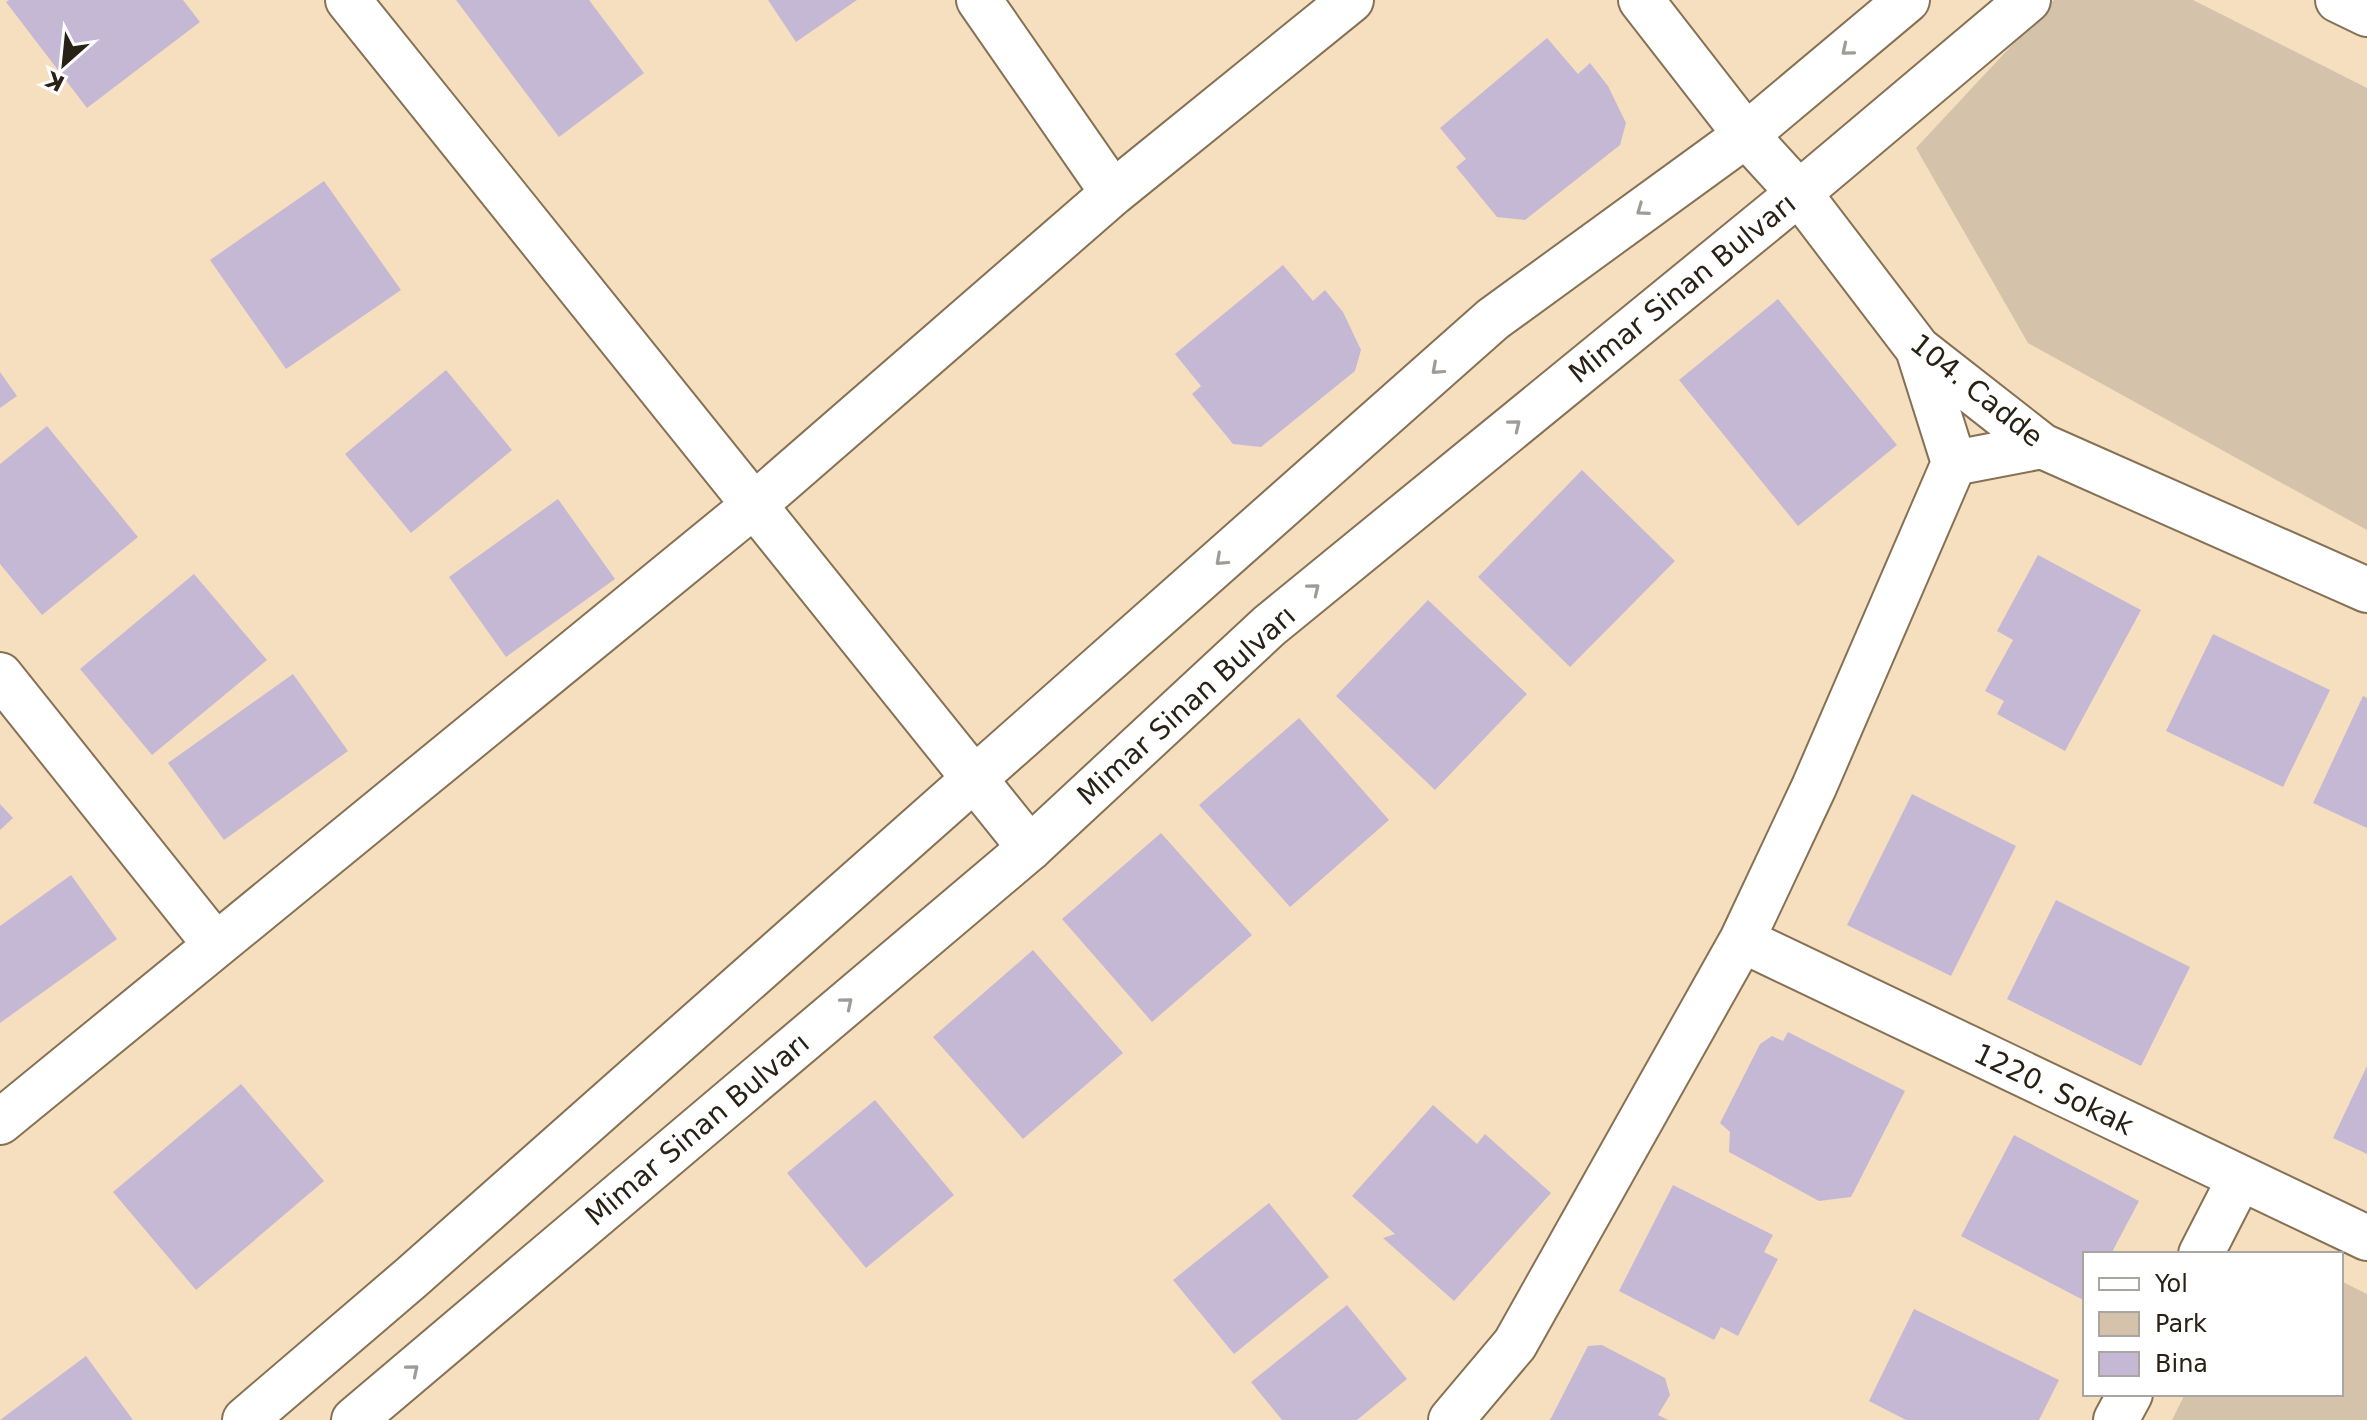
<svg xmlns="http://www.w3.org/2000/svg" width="2367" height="1420" font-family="'DejaVu Sans',sans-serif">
<rect width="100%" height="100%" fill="#f6dfbf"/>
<!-- green -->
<path fill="#d4c2aa" d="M2054 0H2193L2367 88V530L2028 343 1916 148Z
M2341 1281 2367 1294V1420H2172L2185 1394H2341Z"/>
<!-- building -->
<path fill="#c5b8d4" d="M9 0H183L200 22 87 108 6 2Z
M456 0H589L644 73 559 137Z
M768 0H857L796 42Z
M1547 38 1578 74 1590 63 1608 86 1626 123 1620 145 1525 220 1497 217 1456 167 1466 159 1440 128Z
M324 181 401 290 286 369 210 260Z
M1283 265 1313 301 1325 290 1343 312 1361 350 1355 371 1261 447 1233 444 1192 394 1201 386 1175 354Z
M1778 299 1897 445 1798 526 1679 380Z
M446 370 512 450 411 533 345 454Z
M0 372 17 396 0 408Z
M47 426 138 537 42 615 0 564V464Z
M1582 470 1675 561 1570 667 1478 577Z
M558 499 615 579 506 657 449 577Z
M2038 555 2141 610 2065 751 1997 714 2004 701 1985 691 2013 640 1997 631Z
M194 574 267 660 152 755 80 669Z
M1428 600 1527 694 1435 790 1336 696Z
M2213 634 2330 690 2283 787 2166 731Z
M293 674 348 751 224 840 168 763Z
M2363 696 2367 698V828L2313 803Z
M1299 718 1389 820 1290 907 1199 805Z
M1912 794 2016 846 1951 976 1847 925Z
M0 804 13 818 0 830Z
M1161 833 1252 935 1152 1022 1062 919Z
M71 875 117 939 0 1023V926Z
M2056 900 2190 967 2141 1066 2007 999Z
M1033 950 1123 1053 1023 1139 933 1037Z
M1788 1032 1905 1091 1851 1197 1819 1201 1729 1152 1730 1132 1720 1123 1760 1044 1772 1036 1783 1041Z
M2367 1066V1154L2333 1138Z
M241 1084 324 1181 196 1290 113 1192Z
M875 1100 954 1195 866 1268 787 1173Z
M1433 1105 1477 1144 1485 1134 1551 1193 1454 1301 1383 1238 1395 1234 1352 1196Z
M2014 1135 2139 1201 2111 1254H2085V1301L1961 1236Z
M1673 1185 1773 1235 1764 1252 1778 1259 1738 1336 1721 1327 1714 1340 1619 1291Z
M1269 1203 1329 1277 1234 1354 1173 1280Z
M1347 1305 1407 1379 1357 1420H1282L1251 1382Z
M1914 1309 2059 1380 2039 1420H1906L1869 1401Z
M1602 1345 1665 1378 1670 1395 1658 1415 1668 1420H1550L1588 1346Z
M86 1356 133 1420H0Z"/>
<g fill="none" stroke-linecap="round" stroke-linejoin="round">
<defs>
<path id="minor" d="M348 0 1030 848
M979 0 1113 193
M1641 0 1746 135 1799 193 1918 349 2042 446 2367 590
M2338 0 2367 14
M1918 349 1954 463 2042 446
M0 675 215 944
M1742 940 2367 1238
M0 1122 753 506 1113 193 1351 0
M2201 1254 2240 1178
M1451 1420 1515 1344 1742 940 1814 787 1954 463
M2116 1420 2130 1394"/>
<path id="secondary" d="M245 1420 412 1277 1493 319 1746 135 1907 0
M354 1420 1030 848 1269 626 1799 193 2028 0"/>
</defs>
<!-- minor casing -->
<use href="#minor" stroke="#867155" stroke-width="48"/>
<!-- secondary casing -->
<use href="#secondary" stroke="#867155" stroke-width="48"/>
<!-- minor -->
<use href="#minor" stroke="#fff" stroke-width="44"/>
<!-- secondary -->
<use href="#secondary" stroke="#fff" stroke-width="44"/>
</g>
<!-- one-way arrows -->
<defs><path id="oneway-chevron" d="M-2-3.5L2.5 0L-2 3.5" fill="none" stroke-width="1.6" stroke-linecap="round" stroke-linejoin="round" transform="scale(2)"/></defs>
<g stroke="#9f9b96">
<use href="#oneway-chevron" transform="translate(1847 50) rotate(140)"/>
<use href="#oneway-chevron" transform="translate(1642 210) rotate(144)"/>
<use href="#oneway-chevron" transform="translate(1437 369) rotate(138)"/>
<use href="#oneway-chevron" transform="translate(1515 425) rotate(-39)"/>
<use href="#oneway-chevron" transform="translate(1221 560) rotate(138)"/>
<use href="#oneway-chevron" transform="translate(1314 589) rotate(-39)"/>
<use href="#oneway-chevron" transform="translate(847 1003) rotate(-40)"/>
<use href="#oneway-chevron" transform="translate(413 1370) rotate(-40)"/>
</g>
<g text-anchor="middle" stroke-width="6" stroke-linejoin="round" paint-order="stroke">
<!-- street labels -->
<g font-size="28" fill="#292115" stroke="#fff">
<text transform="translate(1682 288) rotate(-39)" y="10">Mimar Sinan Bulvarı</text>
<text transform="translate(1977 390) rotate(39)" y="10">104. Cadde</text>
<text transform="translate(1186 705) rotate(-42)" y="10">Mimar Sinan Bulvarı</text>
<text transform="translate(2054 1089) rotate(26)" y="10">1220. Sokak</text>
<text transform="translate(697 1129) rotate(-40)" y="10">Mimar Sinan Bulvarı</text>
</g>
</g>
<!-- legend -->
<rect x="2083" y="1252" width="260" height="144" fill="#ffffff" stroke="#a9a6a1" stroke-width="2"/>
<rect x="2099" y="1278" width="40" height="12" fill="#ffffff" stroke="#a9a6a1" stroke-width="2"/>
<text x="2155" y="1292" font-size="24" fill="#292115">Yol</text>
<rect x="2099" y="1312" width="40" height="24" fill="#d4c2aa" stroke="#a9a6a1" stroke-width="2"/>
<text x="2155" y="1332" font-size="24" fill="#292115">Park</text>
<rect x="2099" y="1352" width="40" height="24" fill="#c5b8d4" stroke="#a9a6a1" stroke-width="2"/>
<text x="2155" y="1372" font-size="24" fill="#292115">Bina</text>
<!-- north arrow -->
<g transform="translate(64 64) rotate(207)" stroke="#ffffff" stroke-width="6" paint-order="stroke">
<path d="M0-6L14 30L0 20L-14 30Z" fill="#292115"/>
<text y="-12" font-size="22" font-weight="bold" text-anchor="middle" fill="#292115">K</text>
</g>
</svg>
